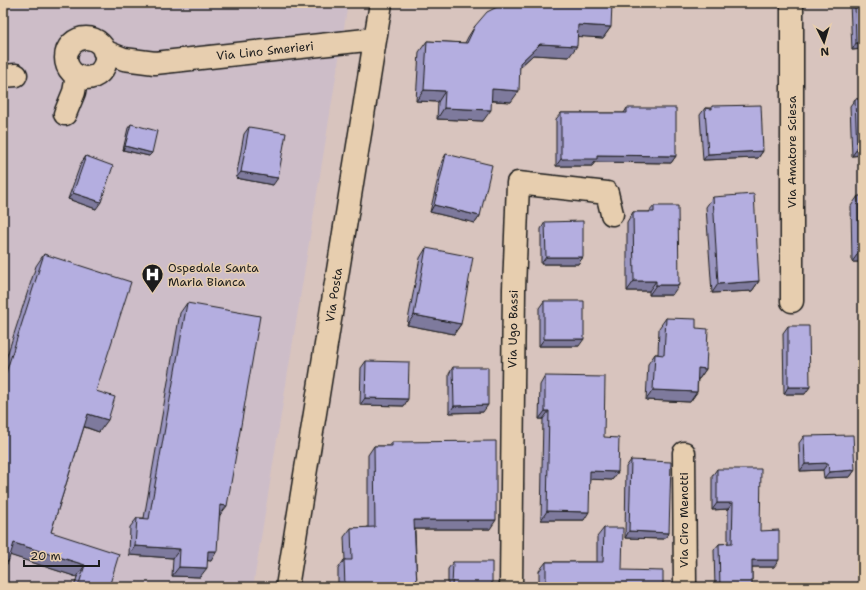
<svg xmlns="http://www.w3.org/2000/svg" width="866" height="590" font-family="'Shantell Sans',sans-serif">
<rect width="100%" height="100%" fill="#d8c4be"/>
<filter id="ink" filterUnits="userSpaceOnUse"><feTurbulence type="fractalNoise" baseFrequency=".025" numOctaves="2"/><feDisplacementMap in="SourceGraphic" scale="8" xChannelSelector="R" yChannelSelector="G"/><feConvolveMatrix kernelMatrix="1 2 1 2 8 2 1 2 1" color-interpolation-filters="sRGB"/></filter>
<g filter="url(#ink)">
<!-- built -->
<path fill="#cdbdc8" d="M3 3H348L253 587H3Z"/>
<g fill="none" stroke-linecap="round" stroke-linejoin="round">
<defs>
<path id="minor" d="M792 3V301
M66 58a20 20 0 1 1 40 0a20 20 0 1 1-40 0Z
M104 51 124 59 155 63 375 39
M3 76 16 75
M65 114 74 92 77 76
M684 453 685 587
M287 587 381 3
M511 587 514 289 518 183 607 193 612 214"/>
</defs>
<!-- minor casing -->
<use href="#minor" stroke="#1c1c1c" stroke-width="25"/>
<!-- minor -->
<use href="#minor" stroke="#e7ceaf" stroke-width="22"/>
</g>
<!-- wall -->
<path fill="#9b96c1" stroke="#1c1c1c" d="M850 3H863V49L852 50Z
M475 26 611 27 603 38 578 36 569 57 533 55 520 67 511 102 492 101 483 121 437 119 438 102 416 101 419 52 427 41 465 43 468 37Z
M855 99H863V155L852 156 850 106Z
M712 106 763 151 758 158 703 160 700 115 705 108H710Z
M627 108 676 156 671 163 595 162 592 166H556V119L561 113H624Z
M131 124 149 156 123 150 128 128Z
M249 127 273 185 236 178 244 134Z
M446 154 480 216 475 223 430 212 442 161Z
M86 156 96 209 68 199 81 163Z
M858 196 863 262H852L851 206Z
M713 197 759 281 752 291 712 293 706 207Z
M654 206 672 295H649V291H627V222L633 212H649Z
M545 222 583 257 578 264H541V229Z
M426 248 461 324 454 334 407 325 420 258Z
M44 254 96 391 99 432 84 427 51 532 109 587H74L77 577 10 555 8 562 3 569V368L36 266Z
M544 301 579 346H539V308Z
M187 303 220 515 211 561 207 560 200 577 172 576 173 558 129 555 130 527 137 518H144L180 313Z
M666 318 696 328 706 369 699 379H698L697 392 690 402 646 400 648 364 655 354H658L659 328Z
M788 326 805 394H784L783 333Z
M366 361 404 406 360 405 361 368Z
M453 367 483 412 449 413V374Z
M545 376 604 437 618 472 612 480 590 479 584 520H541L543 419H539L540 385Z
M804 436 855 470 850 477 824 478 823 470 800 471 799 443Z
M392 442 490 529H415L417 587H338V569L344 560H345L344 537 351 528H368V455L374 446H389Z
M631 460 669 533 664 539 625 538 626 467Z
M717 469 760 531 774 567H752V587H715L714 550 719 544 728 543V509L712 510V476Z
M604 528 622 570 663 587H539V571L546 562H597V537Z
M453 562 492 587H448V569Z"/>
<!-- shaded-wall -->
<path fill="#7e7a9d" stroke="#1c1c1c" d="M578 25 611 27 603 38 570 36Z
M856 43H863V49L852 50Z
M540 44 577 46 569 57 533 55 512 74 520 63Z
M492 89 519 91 511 102 485 100Z
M424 90 445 91 438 102 416 101Z
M444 108 491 110 483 121 437 119Z
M125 146 152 153 149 156 123 150Z
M857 149H863V155L852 156Z
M763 151 758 158 703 160 708 154Z
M597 155 676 156 671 163 595 162 592 166H556L561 159Z
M241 172 278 178 273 185 236 178Z
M73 193 101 202 96 209 68 199Z
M434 205 480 216 475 223 430 212Z
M859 252H863V262H852Z
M546 257H583L578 264H541Z
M634 281H656L649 291H627Z
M759 281 752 291 712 293 718 284Z
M656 285H679L672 295H649Z
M414 315 461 324 454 334 407 325Z
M544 339H584L579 346H539Z
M698 368 706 369 699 379 691 378Z
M788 387H810L805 394H784Z
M653 390 697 392 690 402 646 400Z
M365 398 408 399 404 406 360 405Z
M488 405 483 412 449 413 454 406Z
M545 411H549L543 419H539Z
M88 414 108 420 99 432 80 425Z
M828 463 823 470 800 471 805 464Z
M855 470 850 477 824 478 829 472Z
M590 471 618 472 612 480 584 479Z
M717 503H733L728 509 712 510Z
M220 505 227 506 220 515 214 514Z
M547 511 589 512 584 520H541Z
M414 520H496L490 529H408Z
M629 531 669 533 664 539 625 538Z
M14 543 85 565 77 577 6 554Z
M135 546 180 549 173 558 129 555Z
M208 551H217L211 561 201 560Z
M3 560 8 562 3 569Z
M752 560H779L774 567H747Z
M179 567 207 568 200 577 172 576Z"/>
<!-- building -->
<path fill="#b4aee0" stroke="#1c1c1c" d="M505 3H612L611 27 578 25 577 46 540 44 520 63 519 91 492 89 491 110 444 108 445 91 424 90 427 41 467 43 475 26 487 12Z
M855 3H863V43H856Z
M855 99H863V149H857Z
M761 105 763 151 708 154 705 108 712 109V106Z
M627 108H676V156L597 155V159H561V113H627Z
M131 124 157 131 152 153 125 146Z
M249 127 286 133 278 178 241 172Z
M446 154 492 165 480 216 434 205Z
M86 156 113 166 101 202 73 193Z
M754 194 759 281 718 284 713 197Z
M858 196H863V252H859Z
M654 206H678L679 285H656V281H634L633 212H654Z
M583 221V257H546L545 222Z
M426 248 473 257 461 324 414 315Z
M44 254 131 282 96 391 115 397 108 420 88 414 51 532 119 554 109 587H78L85 565 14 543 8 562 3 560V382Z
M544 301H584V339H544Z
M187 303 260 316 227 506 220 505 217 551H208L207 568 179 567 180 549 135 546 137 518 149 519Z
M666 318 696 319V328L708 329 706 369 698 368 697 392 653 390 655 354 664 355Z
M788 326H809L810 387H788Z
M366 361 409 362 408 399 365 398Z
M453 367H488V405L454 406Z
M545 376 605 377 604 437 619 438 618 472 590 471 589 512 547 511 549 411H545Z
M853 435 855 470 829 472 828 463 805 464 804 436Z
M496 441V520H414L417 587H345L344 560H352L351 528 375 527 374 446H392V442Z
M631 460 671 462 669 533 629 531Z
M717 469H761L760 531 779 530V560H752V587H720L719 544 732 543 733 503H717Z
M604 528H623L622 570 663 571V587H546V562H603Z
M453 562H492V587H452Z"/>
</g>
<!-- icons -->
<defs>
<symbol id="hospital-pin" viewBox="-11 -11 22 30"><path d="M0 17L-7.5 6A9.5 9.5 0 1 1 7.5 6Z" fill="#1c1c1c" stroke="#e7ceaf"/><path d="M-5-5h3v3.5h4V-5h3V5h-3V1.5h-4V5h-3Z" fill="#fff"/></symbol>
</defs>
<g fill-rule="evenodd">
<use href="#hospital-pin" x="140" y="262" width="25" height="34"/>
</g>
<g text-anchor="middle" stroke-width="3" stroke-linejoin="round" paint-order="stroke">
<!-- street labels -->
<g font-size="12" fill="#1c1c1c" stroke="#e7ceaf">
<text transform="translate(265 51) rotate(-6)" y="4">Via Lino Smerieri</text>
<text transform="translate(792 152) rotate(-90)" y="4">Via Amatore Sciesa</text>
<text transform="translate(334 295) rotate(-81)" y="4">Via Posta</text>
<text transform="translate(513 329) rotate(-89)" y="4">Via Ugo Bassi</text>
<text transform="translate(684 520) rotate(-90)" y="4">Via Ciro Menotti</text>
</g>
<!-- poi labels -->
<g font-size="12" fill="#1c1c1c" stroke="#e7ceaf" text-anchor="start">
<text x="168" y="272">Ospedale Santa<tspan x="168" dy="14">Maria Bianca</tspan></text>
</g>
</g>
<!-- margin -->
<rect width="866" height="590" fill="none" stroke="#e7ceaf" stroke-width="16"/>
<rect x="8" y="8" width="850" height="574" fill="none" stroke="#1c1c1c" stroke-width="1.5" filter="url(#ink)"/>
<!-- north arrow -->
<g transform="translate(824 42) rotate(175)" stroke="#e7ceaf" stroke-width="3" paint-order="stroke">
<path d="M0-3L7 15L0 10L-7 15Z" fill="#1c1c1c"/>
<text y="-6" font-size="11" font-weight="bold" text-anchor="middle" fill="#1c1c1c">N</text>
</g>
<!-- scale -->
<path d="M24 560v6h75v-6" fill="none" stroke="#1c1c1c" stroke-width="2"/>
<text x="30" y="560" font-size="12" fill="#1c1c1c" stroke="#e7ceaf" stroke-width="3" paint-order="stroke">20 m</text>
</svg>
